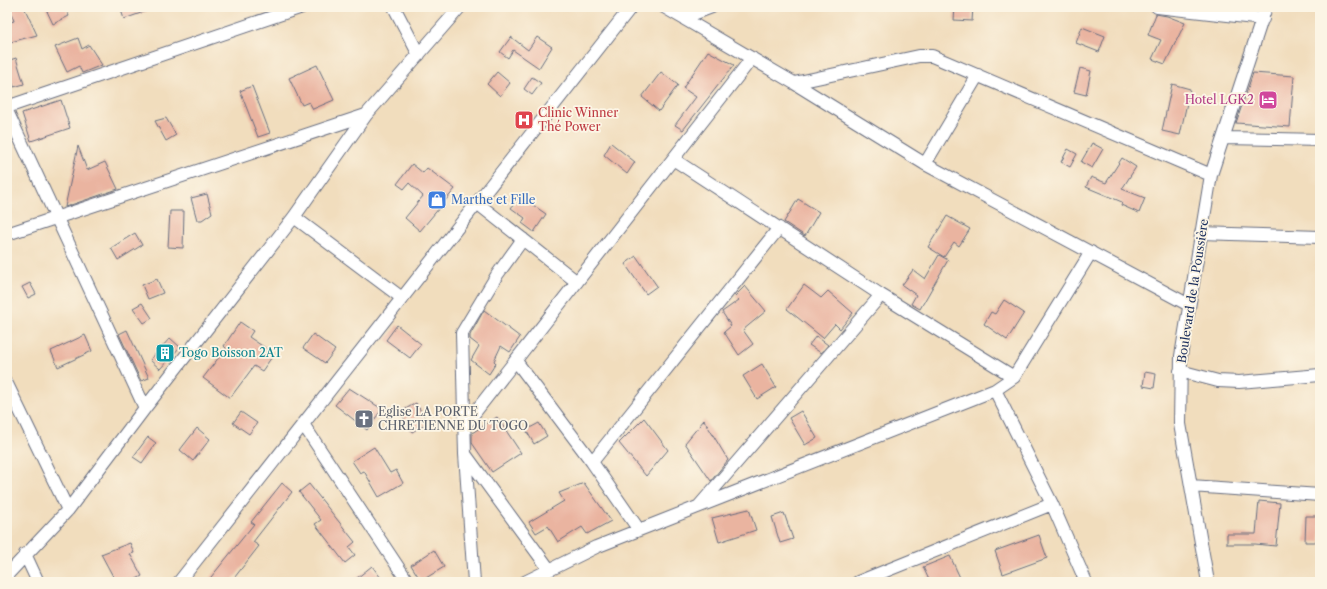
<svg xmlns="http://www.w3.org/2000/svg" width="1327" height="589" font-family="'Libre Caslon Text',serif">
<rect width="100%" height="100%" fill="#fcf5e5"/>
<filter id="ink" filterUnits="userSpaceOnUse"><feTurbulence type="fractalNoise" baseFrequency=".025" numOctaves="2"/><feDisplacementMap in="SourceGraphic" scale="8" xChannelSelector="R" yChannelSelector="G"/><feConvolveMatrix kernelMatrix="1 2 1 2 8 2 1 2 1" color-interpolation-filters="sRGB"/></filter>
<filter id="wash" filterUnits="userSpaceOnUse"><feTurbulence type="fractalNoise" baseFrequency=".012" numOctaves="4" result="noise"/><feDisplacementMap in="SourceGraphic" scale="16" xChannelSelector="R" yChannelSelector="G"/><feGaussianBlur stdDeviation="0.9" result="paint"/><feColorMatrix in="noise" values="0 0 0 0 0 0 0 0 0 0 0 0 0 0 0 0 0 1.4 0 .05"/><feComposite in="paint" operator="in"/></filter>
<g filter="url(#wash)">
<rect width="100%" height="100%" fill="#f1ddbd"/>
<g id="blocks">
<!-- building -->
<path fill="#eab4a0" d="M9 7H24L37 35 7 43V23L14 21Z
M45 7H65L69 16 53 24Z
M120 7H155V8L124 19Z
M955 7H973L972 21 954 20Z
M1156 14 1167 16 1185 23 1165 64 1152 59 1161 40 1148 35Z
M1082 27 1105 36 1099 52 1076 43Z
M511 37 528 50 537 37 552 47 539 68 513 50 508 58 500 52Z
M78 38 82 49 89 45 102 65 82 73 79 66 67 72 55 47Z
M708 51 734 65 683 130 675 125 696 97 683 88Z
M16 58 24 84 14 87 10 75 7 76V61Z
M317 65 334 100 313 109 309 102 302 105 289 78Z
M1080 68 1091 71 1086 95 1074 92Z
M497 72 510 83 500 96 487 84Z
M661 72 678 85 659 111 642 97Z
M1253 73 1294 76 1290 127 1236 123Z
M532 77 541 83 532 95 524 89Z
M1172 84 1190 89 1180 135 1162 131Z
M252 86 270 133 258 137 240 91Z
M61 100 70 128 31 141 22 113Z
M166 118 176 135 166 141 155 121Z
M611 143 635 162 627 174 604 155Z
M1092 143 1103 149 1092 168 1081 162Z
M78 146 87 170 105 162 118 189 65 207Z
M1068 149 1077 154 1070 167 1061 162Z
M1122 158 1136 167 1122 189 1145 198 1139 213 1121 205 1122 202 1086 187 1091 177 1106 183Z
M412 164 423 173 427 168 455 189 420 231 405 218 423 196 409 183 404 189 397 184Z
M207 194 212 213 202 220H197L191 198Z
M520 196 546 214 534 232 522 223 525 218 511 208Z
M798 199 819 212 805 236 784 222Z
M170 211H184L183 248 168 247Z
M947 216 970 229 959 246 954 242 944 257 928 247Z
M135 233 142 245 118 260 111 248Z
M939 255 948 260 920 309 911 304 916 295 902 285 913 270 925 279Z
M636 256 657 286 646 294 625 264Z
M157 279 163 293 148 299 142 285Z
M30 283 36 294 28 298 22 287Z
M804 285 821 298 828 291 853 313 840 329 835 324 823 338 787 309Z
M745 286 766 311 743 330 753 344 739 355 724 332 731 326 722 312 739 300 735 296Z
M1004 300 1024 313 1007 340 984 324 991 312 995 314Z
M142 303 152 318 144 323 133 308Z
M484 310 520 337 510 352 501 346 494 361 496 363 489 374 471 360 479 346 470 339V335Z
M240 322 253 331 249 337 274 354 262 371 254 366 230 398 203 378 226 348 224 346Z
M397 325 421 344 410 358 386 340Z
M127 330 149 378 141 381 119 334Z
M313 334 335 350 325 363 303 348Z
M85 335 92 351 58 367 51 351Z
M816 336 828 345 821 353 809 345Z
M170 338 180 347 160 369 150 360Z
M762 364 776 387 757 399 743 376Z
M1145 372 1156 374 1154 388 1143 386Z
M349 388 382 409 367 430 335 405Z
M416 403 428 423 412 432 400 412Z
M801 411 817 438 805 445 789 418Z
M241 412 257 423 249 434 233 423Z
M497 417 521 453 492 472 472 443V433Z
M644 418 668 450 646 476 619 443Z
M704 420 728 460 711 481 685 443Z
M539 423 547 436 534 444 526 430Z
M197 428 210 439 193 461 180 450Z
M148 437 156 443 142 463 133 457Z
M374 447 390 473 396 470 403 483 379 497 364 471 360 473 352 461Z
M282 483 292 492 253 542 259 546 231 582H207L254 524 251 522Z
M584 483 611 521 587 534 582 527 558 542 548 526 536 533 529 522 564 501 559 493Z
M309 484 355 542 349 547 355 555 345 563 315 524 321 520 299 492Z
M1259 501 1280 503 1276 546 1255 544H1227V534H1256Z
M749 509 756 530 719 542 712 518Z
M784 513 793 539 780 543 772 517Z
M1306 516H1320V542H1305Z
M1039 535 1047 558 1003 574 995 551Z
M130 543 134 553 130 554 142 576 131 582H116L101 554Z
M434 550 444 567 421 581 411 565Z
M950 556 962 582H930L923 567Z
M372 566 384 582H352Z"/>
</g>
</g>
<g filter="url(#ink)">
<use href="#blocks" fill-opacity="0" stroke="#666c7f" stroke-width="1"/>
<g fill="none" stroke-linecap="round" stroke-linejoin="round">
<defs>
<path id="minor" d="M394 7 419 55
M664 7 794 83 925 164 1189 305
M1157 7 1263 19
M683 18 712 7
M794 83 919 56H932L1211 175
M7 107 302 7
M7 111 145 408
M1224 138 1320 140
M673 159 881 295 1014 377
M925 164 978 75
M477 203 577 282
M294 217 402 298
M1201 233 1320 237
M7 234 366 115
M516 361 592 462 639 530
M1180 371 1218 381 1239 382 1320 375
M7 384 68 510
M995 390 1052 504 1086 582
M303 424 408 582
M465 425 752 58
M465 454 549 569
M592 462 779 228
M1191 486 1320 495
M699 506 881 295
M25 554 38 582
M7 575 68 510 145 408 294 217 366 115 460 7
M179 582 631 7
M474 582 465 454 462 333 497 275 523 239
M525 582 596 547 639 530 995 390 1014 377 1091 252
M858 582 1052 504
M1208 582 1180 424 1181 356 1211 175 1266 7"/>
</defs>
<!-- minor casing -->
<use href="#minor" stroke="#666c7f" stroke-width="14"/>
<!-- minor -->
<use href="#minor" stroke="#fff" stroke-width="12"/>
</g>
</g>
<!-- icons -->
<defs>
<symbol id="hotel-square" viewBox="-11 -11 22 22"><rect x="-9" y="-9" width="18" height="18" rx="4" fill="#d1479c" stroke="#fcf5e5"/><path d="M-6-4.5h1.5V1H6V5H4.5V3h-9V5H-6ZM-4 0a1.8 1.8 0 1 1 3.6 0ZM.5 0V-2.5h3Q6-2.5 6 0Z" fill="#fff"/></symbol>
<symbol id="hospital-square" viewBox="-11 -11 22 22"><rect x="-9" y="-9" width="18" height="18" rx="4" fill="#e0444e" stroke="#fcf5e5"/><path d="M-5-5h3v3.5h4V-5h3V5h-3V1.5h-4V5h-3Z" fill="#fff"/></symbol>
<symbol id="shop-square" viewBox="-11 -11 22 22"><rect x="-9" y="-9" width="18" height="18" rx="4" fill="#3f7fe0" stroke="#fcf5e5"/><path d="M-5-2.5h2.3a2.7 3.5 0 0 1 5.4 0H5L5.5 6h-11ZM-1.5-2.5h3a1.5 2.3 0 0 0-3 0Z" fill="#fff"/></symbol>
<symbol id="building-square" viewBox="-11 -11 22 22"><rect x="-9" y="-9" width="18" height="18" rx="4" fill="#0f9aa8" stroke="#fcf5e5"/><path d="M-4-6H4V6H1V3H-1V6H-4ZM-2.5-4.3h1.7v1.8h-1.7ZM.8-4.3h1.7v1.8H.8ZM-2.5-1h1.7V.8h-1.7ZM.8-1h1.7V.8H.8Z" fill="#fff"/></symbol>
<symbol id="church-square" viewBox="-11 -11 22 22"><rect x="-9" y="-9" width="18" height="18" rx="4" fill="#6b7280" stroke="#fcf5e5"/><path d="M-1.2-6h2.4v3.5h3.3v2.4h-3.3V6h-2.4V-.1h-3.3v-2.4h3.3Z" fill="#fff"/></symbol>
</defs>
<g fill-rule="evenodd">
<use href="#hotel-square" x="1257" y="89" width="22" height="22"/>
<use href="#hospital-square" x="513" y="109" width="22" height="22"/>
<use href="#shop-square" x="426" y="189" width="22" height="22"/>
<use href="#building-square" x="154" y="342" width="22" height="22"/>
<use href="#church-square" x="353" y="408" width="22" height="22"/>
</g>
<g text-anchor="middle" stroke-width="3.5" stroke-linejoin="round" paint-order="stroke">
<!-- hotel labels -->
<g font-size="12" fill="#b23c85" stroke="#fcf5e5" text-anchor="end">
<text x="1254" y="104">Hotel LGK2</text>
</g>
<!-- health labels -->
<g font-size="12" fill="#be3a42" stroke="#fcf5e5" text-anchor="start">
<text x="538" y="117">Clinic Winner<tspan x="538" dy="14">Thé Power</tspan></text>
</g>
<!-- shop labels -->
<g font-size="12" fill="#366cbe" stroke="#fcf5e5" text-anchor="start">
<text x="451" y="204">Marthe et Fille</text>
</g>
<!-- street labels -->
<g font-size="12" fill="#1b2f5e" stroke="#fcf5e5">
<text transform="translate(1193 291) rotate(-81)" y="4">Boulevard de la Poussière</text>
</g>
<!-- culture labels -->
<g font-size="12" fill="#0d838f" stroke="#fcf5e5" text-anchor="start">
<text x="179" y="357">Togo Boisson 2AT</text>
</g>
<!-- worship labels -->
<g font-size="12" fill="#5b616d" stroke="#fcf5e5" text-anchor="start">
<text x="378" y="416">Eglise LA PORTE<tspan x="378" dy="14">CHRETIENNE DU TOGO</tspan></text>
</g>
</g>
<!-- margin -->
<rect width="1327" height="589" fill="none" stroke="#fcf5e5" stroke-width="24"/>
</svg>
